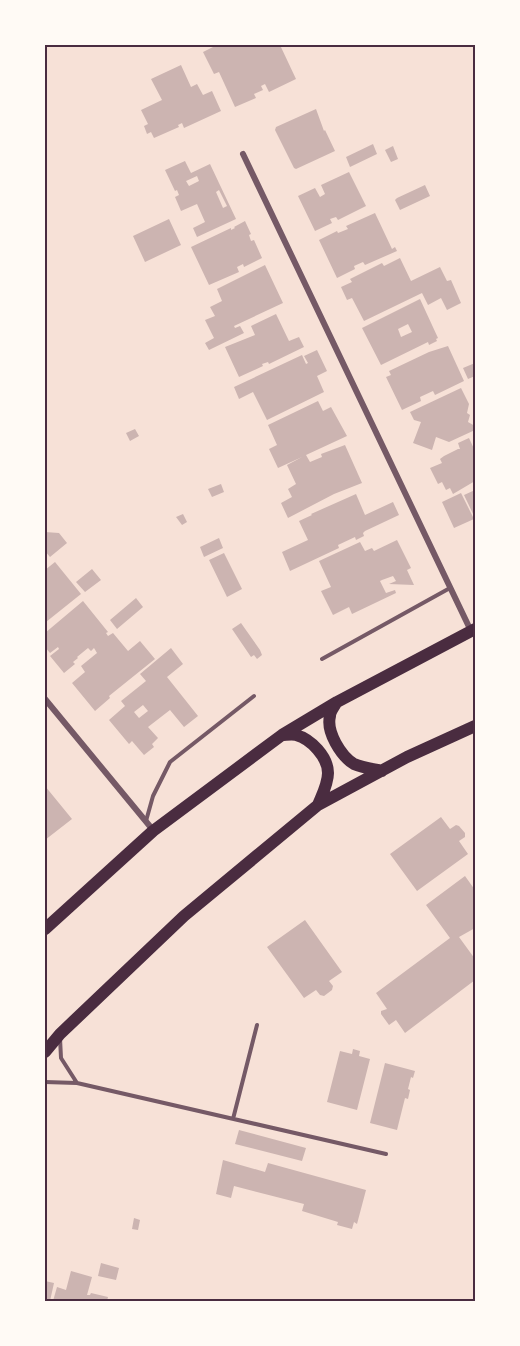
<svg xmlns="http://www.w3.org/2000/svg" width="520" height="1346" font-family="Literata,serif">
<rect width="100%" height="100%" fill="#f7e1d7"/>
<!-- building -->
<path fill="#ccb4b1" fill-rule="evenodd" d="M217 45H280L296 79 269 92 265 84 261 86 263 90 254 94 256 98 235 107 219 72 214 74 203 52Z
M181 65 191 87 197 84 203 95 212 91 221 111 184 128 182 123 178 125 179 127 154 138 151 132 147 134 144 126 148 124 141 110 162 100 151 79Z
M316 109 324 131 325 130 335 151 296 169 294 168 275 130 276 127Z
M373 144 377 154 350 167 346 157Z
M393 146 398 159 391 162 385 150Z
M185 161 191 173 210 164 236 219 197 237 193 228 205 222 197 204 181 211 175 197 179 195 177 190 175 191 165 170ZM197 176 199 181 189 186 186 181ZM219 190 227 206 223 208 216 192Z
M349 172 366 206 338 220 336 217 330 219 332 223 315 231 298 196 315 188 320 197 325 194 321 185Z
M425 185 430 196 400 210 395 200 397 198Z
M375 213 392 249 395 247 397 251 365 265 363 262 354 266 355 269 337 278 319 240 337 231 338 233 348 229 346 226Z
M169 219 181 245 145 262 133 236Z
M245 221 251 234 249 235 251 241 254 240 262 258 244 267 243 264 237 267 239 272 209 285 191 247 231 228V230L235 228 234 227Z
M400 258 411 281 440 267 447 281 451 280 461 303 447 310 441 298 428 305 422 293 364 321 352 298 347 300 341 287 352 282 350 279 382 263 384 266Z
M265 265 283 303 234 326 235 328 240 326 244 333 209 350 205 343 214 338 205 320 215 316 210 307 222 301 217 289Z
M420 299 438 338 436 339 437 341 429 345 428 342 381 365 362 328ZM408 324 412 332 401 337 398 329Z
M276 314 289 341 299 337 304 347 269 364 268 362 262 364 263 366 239 377 225 347 255 335 251 326Z
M448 346 464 381 435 395 433 391 420 397 421 401 402 410 386 377 391 375 389 371 429 352Z
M317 350 327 371 317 376 324 392 267 420 253 392 239 399 234 387 302 355 306 364 308 363 304 356Z
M475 363V376L468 379 463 368Z
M461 388 469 404 467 413 470 415 468 422 475 426V430L449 442 436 437 432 450 413 443 421 422 414 420 410 412Z
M318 401 323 411 331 407 347 436 306 455 310 462 322 457 321 454 345 445 362 483 334 494 288 518 281 503 292 497 288 489 296 484 287 465 302 457 278 468 269 449 277 445 268 425Z
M135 429 139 436 130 441 126 433Z
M469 438 475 451V481L453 494 450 488 446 490 442 482 438 484 430 468 442 463 440 459 444 456 458 449H460L458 443Z
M221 484 224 492 212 497 208 489Z
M475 490V518L464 495Z
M461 493 474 519 454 528 442 502Z
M356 494 365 515 393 502 399 515 365 531 363 533 364 536 356 540 355 537 338 545 339 548 290 571 282 552 308 540 299 521 312 515 311 514Z
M183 514 187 522 182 525 176 517Z
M45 532 59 533 67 543 50 557 45 551Z
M219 538 223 548 204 557 200 547Z
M397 540 411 568 407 570 414 585 389 584 396 581 393 576 382 580 380 581 386 593 395 590 396 593 352 614 349 607 333 615 321 591 331 587 319 561 360 542 365 551 372 548 374 551Z
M224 553 242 589 227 597 209 560Z
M55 562 81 594 46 622 45 570Z
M92 569 101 580 85 592 76 582Z
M136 598 143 607 117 629 110 620Z
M83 601 108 632 106 633 108 636 113 633 128 651 140 641 155 659 109 696 110 698 95 711 72 683 85 672 81 666 97 653 94 648 91 651 88 648 77 657 78 658 73 662 75 664 64 673 50 656 59 649 58 647 50 653 45 647V633Z
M241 623 260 650 262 655 257 659 254 655 251 657 232 629Z
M171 648 183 664 167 677 198 716 184 727 170 710 148 727 158 738 152 744 154 747 144 755 132 741 129 744 109 720 125 706 121 701 146 681 140 674ZM143 705 148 711 139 718 134 712Z
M45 786 72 819 45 840Z
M441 817 450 829 456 825 459 826 465 833V837L459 841 468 854 417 891 390 854Z
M465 876 475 890V928L459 937 475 959V980L405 1033 396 1020 389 1025 381 1014V1011L387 1009 376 993 450 938 426 905Z
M305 920 342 972 329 981 333 986 332 990 324 996 320 995 316 990 304 998 267 947Z
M353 1049 360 1051 359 1056 370 1059 357 1110 327 1102 340 1051 352 1054Z
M385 1063 415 1071 413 1078 411 1077 408 1089 410 1090 408 1099 405 1098 397 1130 370 1123Z
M239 1130 306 1148 302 1161 235 1144Z
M223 1160 265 1172 268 1163 366 1190 357 1224 354 1222 352 1229 337 1225 338 1222 302 1211 304 1204 234 1186 231 1198 216 1194Z
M134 1218 140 1220 138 1230 132 1229Z
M101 1263 119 1268 116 1280 98 1276Z
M71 1271 92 1277 87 1295H90L91 1293 108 1297 107 1301H53L57 1287 66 1290Z
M45 1281 54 1283 50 1301H45Z"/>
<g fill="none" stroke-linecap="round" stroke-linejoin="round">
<!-- service -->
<path stroke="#755966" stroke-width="4" d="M322 659 450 588
M146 821 153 796 170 762 254 696
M60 1038 61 1058 77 1083
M45 1082 77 1083 386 1154
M233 1119 257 1025"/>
<!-- minor -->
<path stroke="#755966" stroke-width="6" d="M243 154 471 631
M45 699 153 830"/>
<!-- primary -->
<path stroke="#4a2c40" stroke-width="12" d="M336 703C334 707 330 711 330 716 326 732 341 756 354 764 363 768 373 769 382 771
M282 735C286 735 292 734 296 735 311 739 328 757 328 773 328 784 322 795 318 805
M45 929 153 831 282 735 337 702 475 629
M45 1052 60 1034 184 916 318 805 407 757 475 726"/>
</g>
<!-- border -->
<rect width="520" height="1346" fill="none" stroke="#fffaf5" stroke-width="93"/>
<rect x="46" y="46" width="428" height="1254" fill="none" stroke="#4a2c40" stroke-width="2"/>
</svg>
